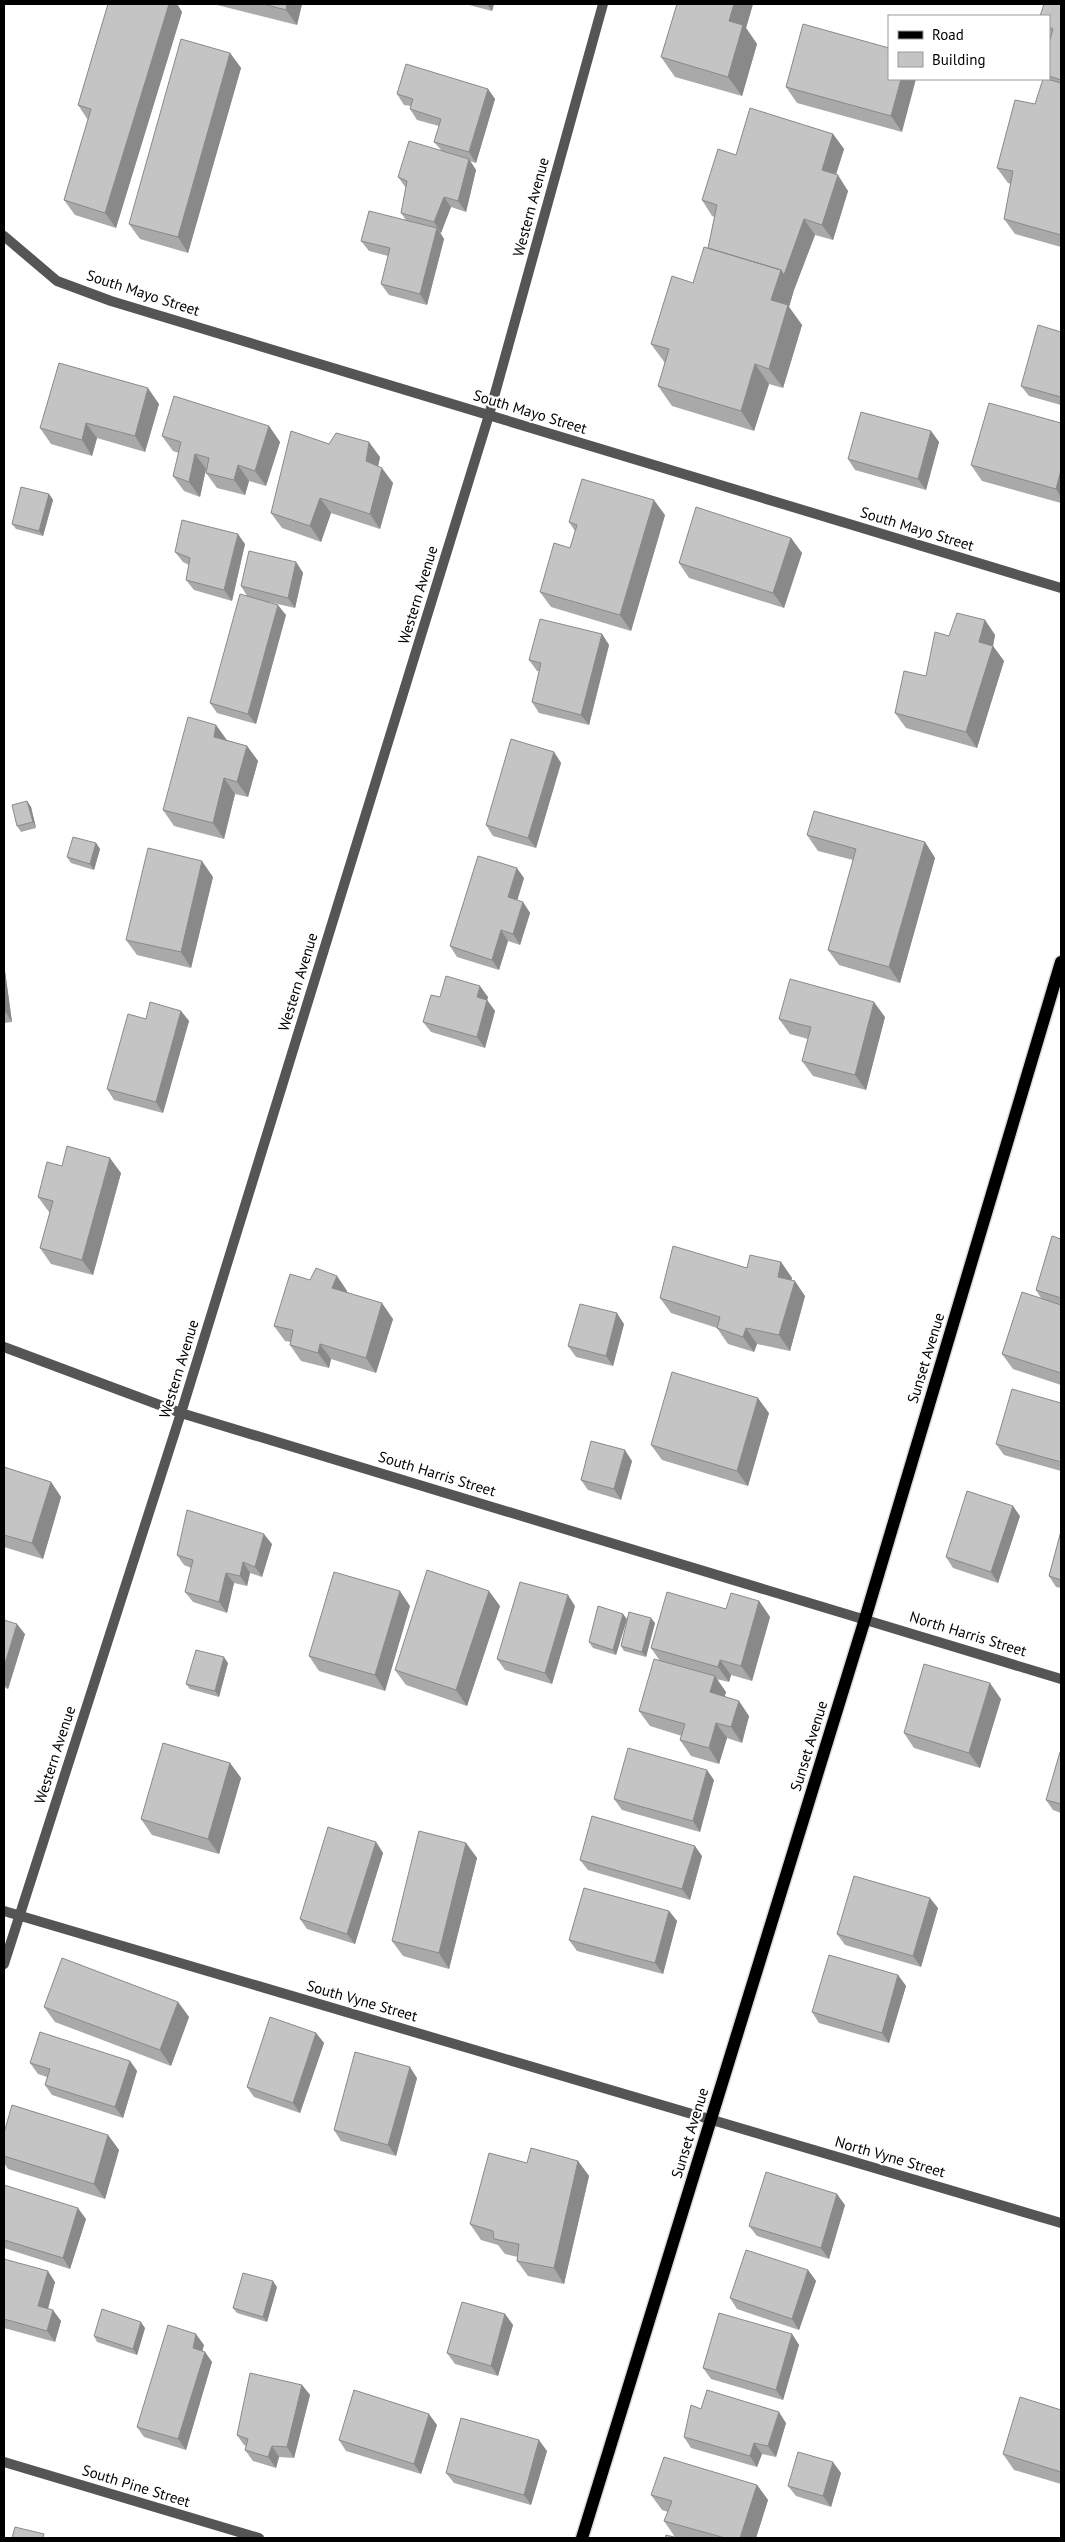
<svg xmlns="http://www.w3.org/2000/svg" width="1065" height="2542" font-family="'PT Sans',sans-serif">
<rect width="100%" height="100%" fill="#fff"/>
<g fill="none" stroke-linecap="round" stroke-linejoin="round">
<defs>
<path id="primary" d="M582 2538 865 1619 1061 962"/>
</defs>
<!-- primary casing -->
<use href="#primary" stroke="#dbdbdb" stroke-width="15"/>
<!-- minor -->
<path stroke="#555" stroke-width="10" d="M489 415 603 4
M4 1347 181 1413 1061 1679
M4 1911 1061 2223
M4 2462 259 2538"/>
<!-- tertiary -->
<path stroke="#555" stroke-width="10" d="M4 236 57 281 111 301 1061 588
M4 1964 181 1413 489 415"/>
<!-- primary -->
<use href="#primary" stroke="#000" stroke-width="12"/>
</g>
<!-- wall -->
<path fill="#a9a9a9" d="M108 4H177L182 12 116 228 75 215 64 200 88 120 78 105Z
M213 4H302L297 25Z
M465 4H494L492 11Z
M677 4H753L746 28 757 44 742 96 675 77 661 57Z
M1061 4V247L1015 234 1004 219 1011 184 1008 183 997 168 1035 104 1043 79H1049V43L1050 39 1049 37V16Z
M889 48 902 132 797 103 786 87Z
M230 53 241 68 188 253 140 239 129 224Z
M488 89 495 99 476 163 470 161 476 170 466 212 451 207 441 233 440 232 444 239 427 305 389 295 381 284 388 256 369 251 361 241 406 220 401 213 406 188 398 177 441 150 434 142 439 126 417 120 410 109 411 106 404 105 397 94Z
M833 134 844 149 836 175 848 191 833 240 815 235 794 290 789 307 802 325 783 388 769 384 754 431 672 406 658 386 665 363 651 344 693 283 708 248 715 217 712 216 702 200 736 155Z
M1061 332V405L1029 396 1021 386Z
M159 404 145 452 97 438 92 456 51 444 40 428Z
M1061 423V503L982 481 971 465Z
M269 426 280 442 266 486 249 481 245 495 217 488 206 473 207 470 206 469 200 497 184 491 173 476 179 453 173 451 162 436Z
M931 431 939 442 926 490 855 470 848 459Z
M329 444 380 457 378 466 393 483 380 529 331 513 321 542 282 528 271 513Z
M49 494 53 500 43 536 16 529 12 524Z
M665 515 631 631 551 607 540 592 570 548 575 531 569 522Z
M791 538 802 553 784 608 689 578 679 563Z
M245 544 232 601 194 590 186 580 189 565 183 562 175 552Z
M296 562 303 573 295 608 269 602 286 615 256 724 217 713 210 703 247 596 241 586Z
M985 620 995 635 993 646 1004 661 977 748 906 728 895 713 926 676 949 636Z
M602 634 609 645 589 725 539 713 532 702 539 671H537L529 660Z
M216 725 227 740 247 746 258 761 248 797 235 794 224 839 174 826 163 810Z
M554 752 561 763 536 848 493 836 486 825Z
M27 801 31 807 36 828 21 832 17 826Z
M807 835 925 842 935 858 900 983 839 965 828 950 853 860 818 851Z
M96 843 100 849 94 870 71 863 67 857Z
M213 877 191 968 137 955 126 940Z
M524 878 517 900 523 902 530 913 520 945 508 941 499 970 457 957 450 946Z
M4 970 5 971 12 1022 4 1023Z
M440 997H488L487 1000 495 1011 485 1048 431 1032 423 1022Z
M181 1011 189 1021 163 1113 114 1100 107 1089 146 1019Z
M885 1017 866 1090 813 1076 802 1061 808 1039 790 1034 779 1019Z
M62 1166 121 1173 93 1275 51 1264 40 1248 50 1212H49L38 1197Z
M1061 1239V1385L1013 1369 1002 1354 1041 1298 1036 1290Z
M781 1262 792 1278 791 1280 805 1296 790 1351 757 1344 754 1352 728 1344 717 1328 671 1313 660 1298 747 1268Z
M337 1276 347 1291V1292L393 1319 376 1373 331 1359 329 1368 301 1361 290 1345 291 1342 285 1341 274 1326 310 1280Z
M624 1324 613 1366 576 1357 568 1346Z
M1061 1403V1471L1004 1455 996 1444Z
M769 1413 748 1486 662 1460 651 1445Z
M632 1461 621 1500 588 1490 581 1480Z
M4 1467 51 1482 61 1497 43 1559 4 1547Z
M1020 1516 998 1583 953 1568 946 1557Z
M1061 1531V1588L1056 1587 1049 1576Z
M272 1544 262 1577 250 1573 247 1586 234 1583 227 1613 193 1602 185 1592 191 1568 184 1565 177 1555Z
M759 1601 770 1617 752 1681 731 1675 729 1682 716 1679 726 1692 724 1697 749 1716 742 1743 727 1738 719 1764 691 1756 680 1740 682 1736 650 1726 639 1711 660 1661 651 1648 726 1609Z
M410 1606 385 1691 319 1671 309 1656Z
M500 1606 467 1706 406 1685 395 1670Z
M575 1606 552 1684 505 1670 497 1659Z
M627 1619 616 1655 593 1648 589 1642Z
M4 1620 25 1634 8 1689 4 1687Z
M655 1623 646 1657 624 1651 621 1646Z
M228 1663 219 1697 190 1689 186 1684Z
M1001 1699 980 1768 914 1748 904 1733Z
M1061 1752V1813L1053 1810 1046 1800Z
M230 1763 241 1778 219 1854 152 1835 141 1819Z
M714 1780 700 1832 622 1810 614 1799Z
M376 1842 383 1853 355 1944 307 1929 300 1919Z
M466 1843 477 1858 449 1969 403 1956 392 1941Z
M702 1856 690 1900 588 1870 580 1860Z
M938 1908 921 1967 845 1945 837 1934Z
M669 1911 677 1921 663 1974 577 1951 569 1940Z
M898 1975 906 1986 889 2043 819 2023 812 2012Z
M178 2002 189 2017 171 2066 55 2022 44 2007Z
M316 2033 324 2043 300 2113 254 2097 247 2087Z
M130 2061 137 2071 123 2118 52 2095 45 2085 47 2077 38 2074 30 2063Z
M417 2078 396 2156 341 2141 334 2130Z
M4 2133 108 2135 119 2150 105 2199 8 2169 4 2163Z
M578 2161 589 2176 564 2284 528 2276 517 2261 518 2257 505 2254 498 2245 481 2240 470 2224 527 2163Z
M4 2185 86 2219 70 2269 4 2248Z
M845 2205 829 2259 757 2236 749 2226Z
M4 2259 55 2282 48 2309 61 2321 55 2342 4 2328Z
M808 2270 816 2281 799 2330 737 2309 730 2298Z
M277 2287 267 2322 237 2313 233 2308Z
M505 2314 513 2325 498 2376 455 2364 447 2353Z
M145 2328 137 2355 97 2342 94 2336Z
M792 2334 799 2345 783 2400 711 2379 703 2368Z
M204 2345 202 2351 205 2352 212 2362 186 2450 144 2437 137 2427Z
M302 2385 310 2395 294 2458 279 2457 276 2468 253 2461 245 2450 246 2446 244 2445 237 2435Z
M1061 2410V2484L1014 2470 1003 2454Z
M786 2423 776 2457 762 2454 757 2467 691 2448 684 2437Z
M437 2425 421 2474 346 2451 339 2440Z
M547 2451 531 2505 454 2483 446 2473Z
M841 2473 831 2507 796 2496 788 2486Z
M757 2485 768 2500 756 2538H681L675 2537 664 2521 668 2512 662 2510 651 2495Z"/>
<!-- shaded-wall -->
<path fill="#898989" d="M169 4H177L182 12 116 228 105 213Z
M287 4H302L297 25 286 10Z
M487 4H494L492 11Z
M734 4H753L746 28 757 44 742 96 728 77 729 21Z
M230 53 241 68 188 253 178 237Z
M901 79H916L902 132 891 116Z
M488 89 495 99 476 163 469 152Z
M833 134 844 149 832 186 822 170Z
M469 159 476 170 466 212 458 201Z
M838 175 848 191 833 240 822 225Z
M444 197 451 207 441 233 434 222Z
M804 219 815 235 794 290 789 307 802 325 783 388 769 369 771 300 781 270Z
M437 228 444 239 427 305 420 294Z
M755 364 769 384 754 431 741 411Z
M148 388 159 404 145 452 135 436Z
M86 423 97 438 92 456 82 440Z
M269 426 280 442 266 486 255 471Z
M931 431 939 442 926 490 918 479Z
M369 442 380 457 376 477 366 461Z
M195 454 206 469 200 497 189 482Z
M238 465 249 481 245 495 234 480Z
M382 468 393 483 380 529 370 514Z
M1061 470V497L1056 489Z
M49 494 53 500 43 536 39 531Z
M320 498 331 513 321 542 310 526Z
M654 500 665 515 631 631 620 615Z
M238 534 245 544 232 601 224 590Z
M791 538 802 553 784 608 773 593Z
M296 562 303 573 295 608 288 598Z
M278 605 286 615 256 724 248 714Z
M985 620 995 635 993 646 1004 661 977 748 966 732 979 642Z
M602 634 609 645 589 725 581 715Z
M216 725 227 741 214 737Z
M247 746 258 761 248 797 237 782Z
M554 752 561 763 536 848 528 838Z
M224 778 235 794 224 839 213 823Z
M27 801 31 807 36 828 33 822Z
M925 842 935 858 900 983 889 967Z
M96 843 100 849 94 870 90 864Z
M202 861 213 877 191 968 181 952Z
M517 868 524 878 515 908 508 897Z
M523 902 530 913 520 945 513 934Z
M501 930 508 941 499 970 492 960Z
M4 970 5 971 12 1022 4 1010Z
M480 986 488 997 485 1008 477 997Z
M487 1000 495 1011 485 1048 477 1037Z
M874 1002 885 1017 866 1090 855 1075Z
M181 1011 189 1021 163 1113 156 1102Z
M110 1158 121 1173 93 1275 82 1260Z
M781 1262 792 1278 789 1292 778 1277Z
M337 1276 347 1291 343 1303 332 1288Z
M795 1281 805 1296 790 1351 779 1335Z
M382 1303 393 1319 376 1373 366 1358Z
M617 1313 624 1324 613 1366 606 1356Z
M746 1328 757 1344 754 1352 743 1337Z
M320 1344 331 1359 329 1368 318 1353Z
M758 1398 769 1413 748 1486 737 1471Z
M625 1450 632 1461 621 1500 614 1489Z
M51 1482 61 1497 43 1559 32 1543Z
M1013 1506 1020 1516 998 1583 991 1572Z
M264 1534 272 1544 262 1577 255 1567Z
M243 1562 250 1573 247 1586 240 1576Z
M226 1573 234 1583 227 1613 219 1602Z
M400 1591 410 1606 385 1691 375 1675Z
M489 1591 500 1606 467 1706 456 1690Z
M568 1595 575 1606 552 1684 545 1673Z
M759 1601 770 1617 752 1681 741 1666Z
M623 1614 627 1619 616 1655 613 1650Z
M651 1618 655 1623 646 1657 642 1652Z
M17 1624 25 1634 8 1689 4 1683V1667Z
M224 1657 228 1663 219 1697 215 1691Z
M720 1660 731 1675 729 1682 718 1667Z
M715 1676 726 1692 721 1708 710 1692Z
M990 1683 1001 1699 980 1768 969 1753Z
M739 1701 749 1716 742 1743 731 1727Z
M716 1723 727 1738 719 1764 709 1748Z
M230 1763 241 1778 219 1854 208 1839Z
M707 1770 714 1780 700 1832 693 1821Z
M376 1842 383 1853 355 1944 347 1934Z
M466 1843 477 1858 449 1969 439 1953Z
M695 1846 702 1856 690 1900 682 1889Z
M930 1898 938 1908 921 1967 913 1956Z
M669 1911 677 1921 663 1974 655 1963Z
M898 1975 906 1986 889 2043 882 2033Z
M178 2002 189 2017 171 2066 160 2050Z
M316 2033 324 2043 300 2113 293 2103Z
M130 2061 137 2071 123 2118 115 2107Z
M410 2067 417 2078 396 2156 388 2145Z
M108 2135 119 2150 105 2199 94 2184Z
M578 2161 589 2176 564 2284 554 2268Z
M837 2194 845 2205 829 2259 821 2248Z
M78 2208 86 2219 70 2269 63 2258Z
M808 2270 816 2281 799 2330 792 2319Z
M48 2271 55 2282 46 2316 38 2306Z
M273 2281 277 2287 267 2322 263 2317Z
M53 2310 61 2321 55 2342 47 2331Z
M505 2314 513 2325 498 2376 491 2366Z
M141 2322 145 2328 137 2355 133 2349Z
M196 2334 204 2345 200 2359 193 2348Z
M792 2334 799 2345 783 2400 776 2390Z
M205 2352 212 2362 186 2450 178 2439Z
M302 2385 310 2395 294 2458 287 2447Z
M779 2412 786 2423 776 2457 768 2446Z
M429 2414 437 2425 421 2474 414 2464Z
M539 2440 547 2451 531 2505 524 2495Z
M754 2443 762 2454 757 2467 750 2456Z
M272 2446 279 2457 276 2468 268 2457Z
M833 2462 841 2473 831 2507 823 2496Z
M757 2485 768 2500 756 2538H740Z"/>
<!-- building -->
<path fill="#c4c4c4" stroke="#898989" d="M108 4H169L105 213 64 200 91 109 78 105Z
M263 4H287L286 10Z
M677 4H734L729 21 743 25 728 77 661 57Z
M1044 4H1061V80L1049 76V43L1053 29 1049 27V16H1040Z
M803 24 889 48V79H901L891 116 786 87Z
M181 39 230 53 178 237 129 224Z
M406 64 488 89 469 152 434 142 441 119 410 109 413 99 397 94Z
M1043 79H1047L1061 83V235L1004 219 1013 171 997 168 1015 100 1035 104Z
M750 108 833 134 822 170 838 175 822 225 804 219 784 275 781 270 708 248 717 205 702 200 718 149 736 155Z
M409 141 469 159 458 201 444 197 434 222 401 213 407 181 398 177Z
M369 211 437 228 420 294 381 284 390 248 361 241Z
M704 247 781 270 771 300 788 305 769 369 755 364 741 411 658 386 669 349 651 344 672 276 693 283Z
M1038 325 1061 332V397L1021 386Z
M59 363 148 388 135 436 86 423 82 440 40 428Z
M174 396 269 426 255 471 238 465 234 480 206 473 209 458 195 454 189 482 173 476 181 442 162 436Z
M989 403 1061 423V470L1056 489 971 465Z
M861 412 931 431 918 479 848 459Z
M291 431 329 444 336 433 369 442 366 461 382 468 370 514 320 498 310 526 271 513Z
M582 479 654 500 620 615 540 592 554 543 570 548 577 525 569 522Z
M21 487 49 494 39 531 12 524Z
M696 507 791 538 773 593 679 563Z
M182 520 238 534 224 590 186 580 190 558 175 552Z
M249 551 296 562 288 598 241 586Z
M240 594 278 605 248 714 210 703Z
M957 613 985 620 979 642 993 646 966 732 895 713 904 671 926 676 935 632 949 636Z
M540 619 602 634 581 715 532 702 541 663 529 660Z
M188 717 216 725 214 737 247 746 237 782 224 778 213 823 163 810Z
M511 739 554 752 528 838 486 825Z
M27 801 33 822 17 826 12 805Z
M814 811 925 842 889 967 828 950 856 849 807 835Z
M73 837 96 843 90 864 67 857Z
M148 848 202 861 181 952 126 940Z
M478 856 517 868 508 897 523 902 513 934 501 930 492 960 450 946Z
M446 976 480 986 477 997 487 1000 477 1037 423 1022 431 995 440 997Z
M790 979 874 1002 855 1075 802 1061 811 1027 779 1019Z
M150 1002 181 1011 156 1102 107 1089 128 1014 146 1019Z
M67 1146 110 1158 82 1260 40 1248 53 1201 38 1197 47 1162 62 1166Z
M1052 1236 1061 1239V1298L1036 1290Z
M673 1246 747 1268 750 1255 781 1262 778 1277 795 1281 779 1335 746 1328 743 1337 717 1328 720 1317 660 1298Z
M316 1268 337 1276 332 1288 382 1303 366 1358 320 1344 318 1353 290 1345 293 1330 274 1326 290 1274 310 1280Z
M1022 1292 1061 1305V1373L1002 1354Z
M580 1304 617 1313 606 1356 568 1346Z
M672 1372 758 1398 737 1471 651 1445Z
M1012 1389 1061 1403V1462L996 1444Z
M591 1441 625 1450 614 1489 581 1480Z
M4 1467 51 1482 32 1543 4 1535Z
M967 1491 1013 1506 991 1572 946 1557Z
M187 1510 264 1534 255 1567 243 1562 240 1576 226 1573 219 1602 185 1592 193 1560 177 1555Z
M1061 1531V1580L1049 1576Z
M427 1570 489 1591 456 1690 395 1670Z
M334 1572 400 1591 375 1675 309 1656Z
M520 1582 568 1595 545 1673 497 1659Z
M667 1592 726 1609 731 1593 759 1601 741 1666 720 1660 718 1667 651 1648Z
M598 1606 623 1614 613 1650 589 1642Z
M629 1612 651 1618 642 1652 621 1646Z
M4 1620 17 1624 4 1667Z
M196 1650 224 1657 215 1691 186 1684Z
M654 1659 715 1676 710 1692 739 1701 731 1727 716 1723 709 1748 680 1740 685 1724 639 1711Z
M924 1664 990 1683 969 1753 904 1733Z
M163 1743 230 1763 208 1839 141 1819Z
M628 1748 707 1770 693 1821 614 1799Z
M1060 1752H1061V1804L1046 1800Z
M592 1816 695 1846 682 1889 580 1860Z
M328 1827 376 1842 347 1934 300 1919Z
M419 1831 466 1843 439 1953 392 1941Z
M854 1876 930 1898 913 1956 837 1934Z
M584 1888 669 1911 655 1963 569 1940Z
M829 1955 898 1975 882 2033 812 2012Z
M62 1958 178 2002 160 2050 44 2007Z
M270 2017 316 2033 293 2103 247 2087Z
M40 2032 130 2061 115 2107 45 2085 50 2069 30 2063Z
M355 2052 410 2067 388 2145 334 2130Z
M12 2105 108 2135 94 2184 4 2156V2133Z
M531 2148 578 2161 554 2268 517 2261 519 2244 494 2239 493 2231 470 2224 489 2153 527 2163Z
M766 2172 837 2194 821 2248 749 2226Z
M4 2185 78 2208 63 2258 4 2240Z
M746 2250 808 2270 792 2319 730 2298Z
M4 2259 48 2271 38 2306 53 2310 47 2331 4 2319Z
M243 2273 273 2281 263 2317 233 2308Z
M462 2302 505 2314 491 2366 447 2353Z
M102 2309 141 2322 133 2349 94 2336Z
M719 2313 792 2334 776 2390 703 2368Z
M168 2325 196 2334 193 2348 205 2352 178 2439 137 2427Z
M250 2373 302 2385 287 2447 272 2446 268 2457 245 2450 248 2439 237 2435Z
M354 2390 429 2414 414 2464 339 2440Z
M707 2390 779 2412 768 2446 754 2443 750 2456 684 2437 691 2405 701 2409Z
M1020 2397 1061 2410V2472L1003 2454Z
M461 2418 539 2440 524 2495 446 2473Z
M798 2452 833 2462 823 2496 788 2486Z
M664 2457 757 2485 740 2538H725L664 2521 672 2501 651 2495Z
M15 2527 44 2534 43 2538H12Z
M666 2535 678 2538H665Z"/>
<g text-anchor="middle" stroke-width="4.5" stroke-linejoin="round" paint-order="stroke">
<!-- street labels -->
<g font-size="15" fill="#000" stroke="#fff">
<text transform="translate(531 207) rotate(-75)" y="5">Western Avenue</text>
<text transform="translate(143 293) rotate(18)" y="5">South Mayo Street</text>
<text transform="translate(530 412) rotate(17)" y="5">South Mayo Street</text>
<text transform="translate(917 529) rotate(17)" y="5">South Mayo Street</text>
<text transform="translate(418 595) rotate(-73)" y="5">Western Avenue</text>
<text transform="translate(298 982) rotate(-73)" y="5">Western Avenue</text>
<text transform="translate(926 1358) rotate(-73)" y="5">Sunset Avenue</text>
<text transform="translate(179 1369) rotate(-73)" y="5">Western Avenue</text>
<text transform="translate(437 1474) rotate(17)" y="5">South Harris Street</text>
<text transform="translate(968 1634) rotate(17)" y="5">North Harris Street</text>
<text transform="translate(809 1746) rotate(-73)" y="5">Sunset Avenue</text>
<text transform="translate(55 1755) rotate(-72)" y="5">Western Avenue</text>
<text transform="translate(362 2001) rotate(16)" y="5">South Vyne Street</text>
<text transform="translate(690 2133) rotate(-73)" y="5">Sunset Avenue</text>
<text transform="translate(890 2157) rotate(16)" y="5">North Vyne Street</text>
<text transform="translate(136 2486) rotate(17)" y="5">South Pine Street</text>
</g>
</g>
<!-- border -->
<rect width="1065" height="2542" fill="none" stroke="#000000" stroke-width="10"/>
<!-- legend -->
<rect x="888" y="15" width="162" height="65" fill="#ffffff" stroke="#999999"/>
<rect x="898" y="31" width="25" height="8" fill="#000000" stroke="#999999"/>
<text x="932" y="40" font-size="15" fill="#000000">Road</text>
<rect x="898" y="52" width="25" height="15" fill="#c4c4c4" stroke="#999999"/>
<text x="932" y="65" font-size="15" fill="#000000">Building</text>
</svg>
